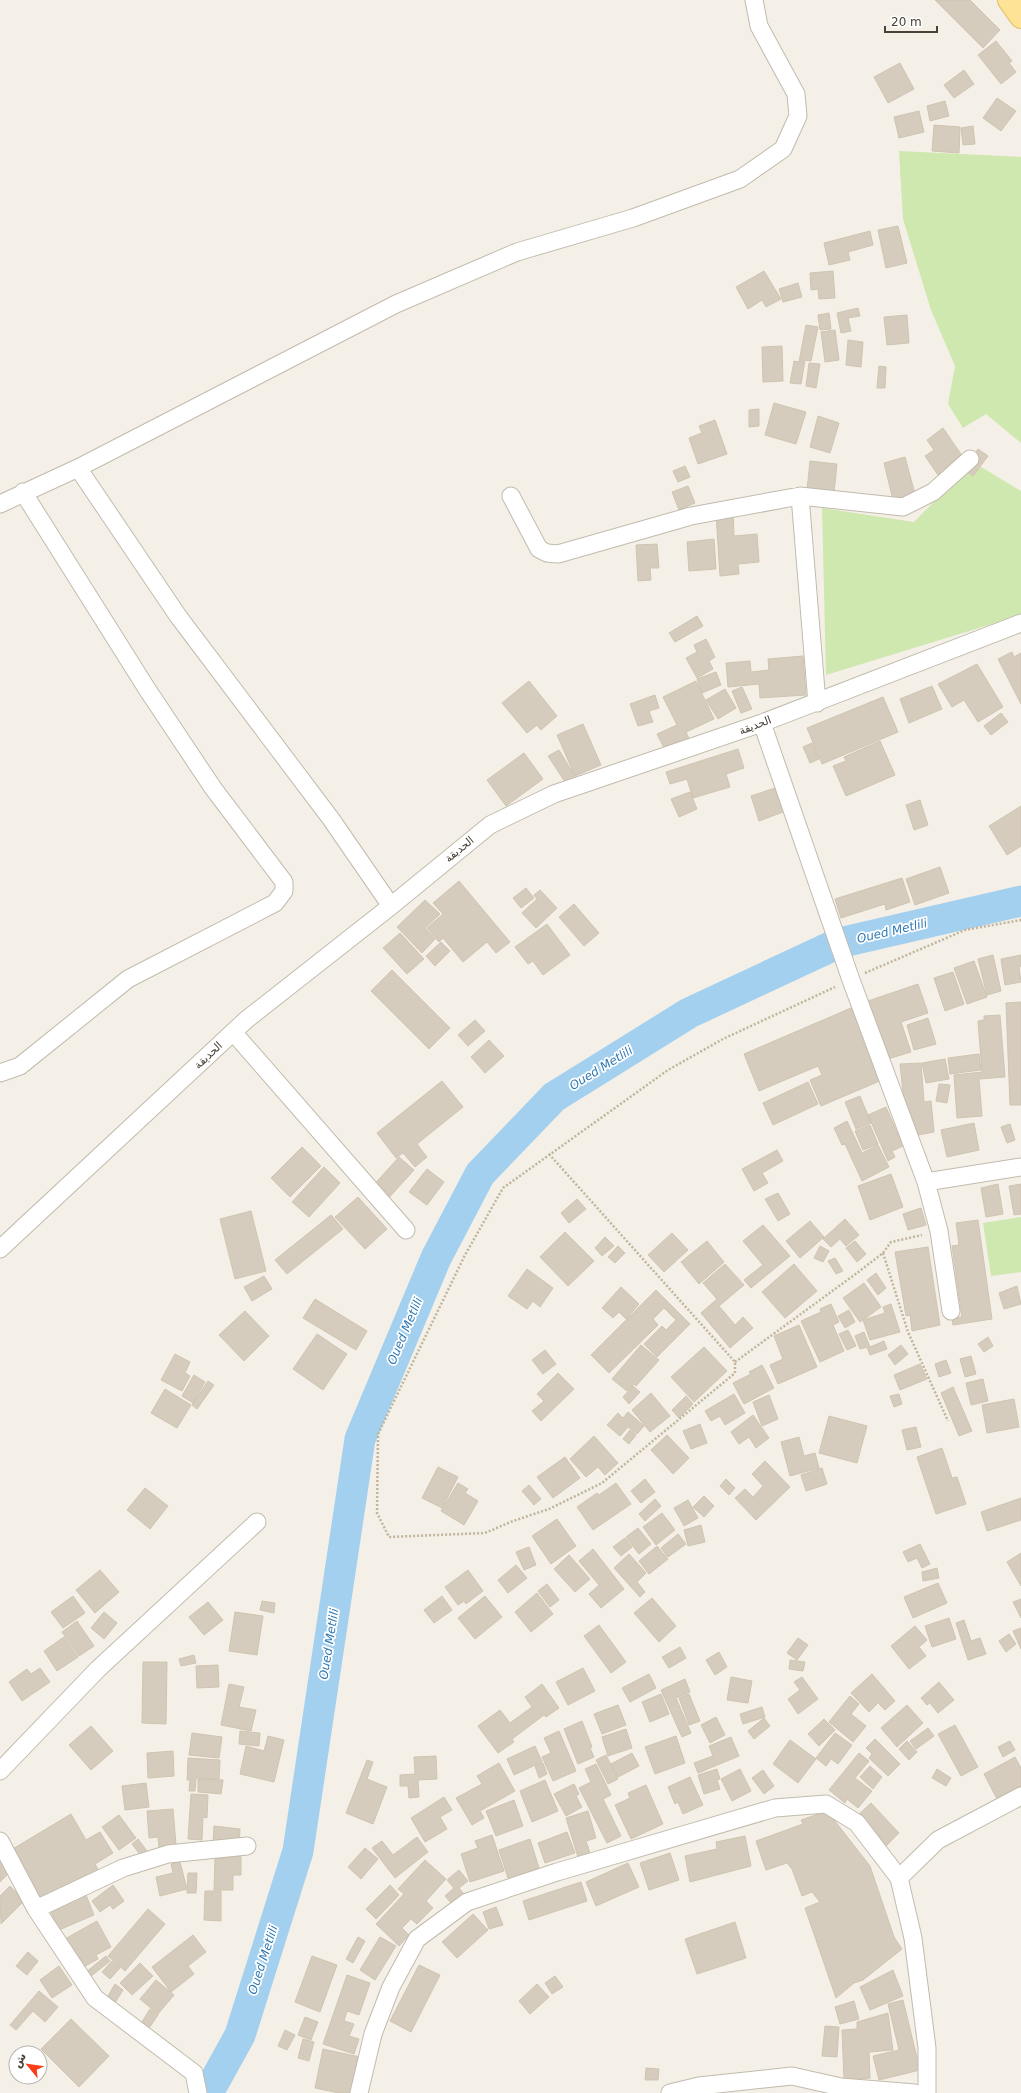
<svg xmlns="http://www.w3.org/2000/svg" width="1021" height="2093" font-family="'DejaVu Sans',Cairo,sans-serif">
<rect width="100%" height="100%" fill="#f4f0e7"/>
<!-- green -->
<path fill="#cee8b0" d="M899 151 1021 157V443L986 414 963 428 948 404 955 366 931 310 903 219Z
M973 462 1021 491V615L826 675 822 508 914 522Z
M1021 1217V1272L991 1276 983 1223Z"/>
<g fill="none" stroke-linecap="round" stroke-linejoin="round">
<!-- river -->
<path stroke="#a4d0f0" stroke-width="31" d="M208 2093 240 2035 298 1851 360 1439 436 1258 480 1174 554 1097 689 1013 839 943 1021 901"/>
</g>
<!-- building -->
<path fill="#d5ccbd" stroke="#d0c4b0" d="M935 0H970L1000 30 983 48Z
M996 41 1012 61 1009 63 1016 72 1001 84 978 55Z
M900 63 914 89 888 103 874 77Z
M964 70 974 84 954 98 944 85Z
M997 98 1016 111 1001 131 983 118Z
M945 101 949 116 930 121 927 106Z
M919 111 924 132 899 138 894 117Z
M934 125 960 127 959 153 932 151Z
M973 126 975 144 963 145 961 128Z
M898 226 907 263 886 268 878 230Z
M870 231 873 245 848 252 850 260 829 265 824 243Z
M764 271 781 299 766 307 762 300 748 309 736 287Z
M833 271 835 298 819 299 818 289 811 290 810 273Z
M798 283 802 297 783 302 779 289Z
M858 308 860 316 848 318 851 331 841 333 837 313Z
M829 313 831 329 820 330 818 315Z
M907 315 909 343 887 345 884 317Z
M806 325 818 327 811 361 805 360 801 384 790 383 794 361 799 362Z
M835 330 839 360 825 362 821 332Z
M848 340 863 342 861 367 846 365Z
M782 346 783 381 763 382 762 347Z
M809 363 820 364 816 388 806 386Z
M879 366 886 367 885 388H877Z
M774 403 806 412 796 444 765 435Z
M759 409V426L749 427V410Z
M818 416 839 423 830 453 810 447Z
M715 420 727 454 698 464 689 438 702 433 699 426Z
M943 428 963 457 938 475 925 456 934 450 927 440Z
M978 449 988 456 973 476 964 470Z
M905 457 915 494 893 500 884 463Z
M810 461 837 464 834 493 807 490Z
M685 466 690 477 678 482 673 471Z
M688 486 695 503 679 510 672 492Z
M733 513 734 536 757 534 759 562 738 564 739 574 720 576 716 514Z
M714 539 716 569 689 571 687 542Z
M657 544 659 568H650L651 580 638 581 636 545Z
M697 616 703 626 675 642 669 633Z
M706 639 715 657 709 661 713 669 697 678 686 658 697 652 694 645Z
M1012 652 1014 657 1021 653V704L998 659Z
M803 656 806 695 760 698 759 684 728 687 726 663 750 661 751 672 769 670 768 659Z
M977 664 1003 707 978 722 964 700 952 707 938 684Z
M716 672 721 685 702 693 697 679Z
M529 681 557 716 541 730 537 725 527 733 502 703Z
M696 681 714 719 686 732 690 741 666 752 657 734 677 725 663 697Z
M932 686 942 709 909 723 900 699Z
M742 687 752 709 741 713 732 691Z
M725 689 736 708 718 719 706 700Z
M655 695 659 708 649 711 653 722 638 726 630 704Z
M883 697 898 732 822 764 807 728Z
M1001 713 1008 722 991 735 984 726Z
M583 724 601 765 575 776 557 735Z
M880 741 895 775 846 796 833 766 846 761 844 757Z
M812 743 819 759 810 763 803 747Z
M738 749 744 768 726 774 730 787 693 798 687 779 670 784 666 772Z
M559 750 575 776 565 782 548 756Z
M524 753 543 779 506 806 487 780Z
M775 788 783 812 759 821 751 796Z
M690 792 697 809 679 817 671 799Z
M920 800 928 825 914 830 906 805Z
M1021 806V846L1007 855 989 826Z
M940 867 949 893 915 905 906 879Z
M902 878 910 902 886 910 885 904 841 918 835 899Z
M459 881 510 942 496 953 487 942 463 962 443 938 439 942 427 928 443 914 433 903Z
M526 888 534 898 521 908 513 898Z
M540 890 557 908 536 928 522 913 537 899 534 895Z
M425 900 440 914 425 928 435 939 422 953 397 927Z
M574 904 599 933 584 946 559 917Z
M547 924 570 955 543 975 533 961 528 964 515 947Z
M400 933 424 959 407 974 383 948Z
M441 942 450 951 435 966 426 956Z
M993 955 1001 991 987 995 978 959Z
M1021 955V966L1019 967 1021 982 1005 985 1001 959Z
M974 961 987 997 967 1004 954 968Z
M392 970 450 1028 429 1049 371 991Z
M953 972 964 1004 945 1011 934 978Z
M918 984 928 1013 901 1022 911 1052 888 1059 868 1001Z
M1021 1002V1105H1010L1006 1003Z
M851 1008 882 1080 821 1106 810 1080 822 1075 818 1066 759 1091 744 1054Z
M1000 1015 1005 1077 979 1079 982 1116 957 1118 954 1075 982 1072 978 1021 984 1020V1016Z
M928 1018 936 1044 914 1050 907 1025Z
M475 1020 485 1031 468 1046 458 1035Z
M489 1040 504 1056 485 1073 471 1057Z
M979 1054 981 1070 950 1074 948 1058Z
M945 1059 949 1079 926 1083 922 1063Z
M921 1063 924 1102 931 1101 934 1132 918 1135 904 1101 900 1064Z
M442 1081 463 1107 417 1144 427 1157 415 1167 403 1153 396 1158 377 1133Z
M808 1082 818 1104 773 1125 763 1103Z
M939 1084 950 1085 947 1103 936 1101Z
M860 1096 871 1123 856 1129 845 1102Z
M886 1107 903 1146 892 1151 895 1157 888 1161 868 1115Z
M847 1121 862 1153 878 1145 889 1167 862 1181 845 1144 842 1145 834 1128Z
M974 1123 979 1150 947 1157 941 1130Z
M1010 1124 1015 1140 1007 1143 1001 1127Z
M870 1125 878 1144 863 1150 855 1131Z
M302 1147 321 1166 290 1197 271 1178Z
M777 1150 783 1161 762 1173 768 1183 754 1191 742 1169Z
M399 1157 414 1170 385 1202 371 1188Z
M324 1167 340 1183 309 1217 292 1202Z
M427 1169 444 1182 427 1205 409 1192Z
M891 1174 903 1207 870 1220 858 1186Z
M998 1184 1003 1214 986 1217 981 1188Z
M1021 1184V1214L1014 1215 1009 1186Z
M778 1193 790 1214 778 1221 765 1199Z
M358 1197 387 1229 365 1249 335 1217Z
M577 1199 586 1209 569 1223 561 1213Z
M921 1208 926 1225 908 1230 903 1214Z
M251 1211 266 1271 235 1279 220 1219Z
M331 1215 343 1229 287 1274 275 1260Z
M845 1219 859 1235 846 1246 840 1239 831 1247 823 1239Z
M978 1220 992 1319 953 1325 952 1318 962 1317 952 1246 959 1245 956 1223Z
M810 1221 824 1237 800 1258 786 1241Z
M763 1225 790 1256 751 1288 744 1280 763 1265 743 1241Z
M565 1232 594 1261 568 1286 540 1257Z
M672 1233 688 1250 664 1272 648 1255Z
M605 1237 614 1246 602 1256 595 1248Z
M707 1241 724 1262 699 1284 681 1262Z
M855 1241 866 1254 857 1262 846 1248Z
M618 1246 625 1253 615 1263 608 1257Z
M820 1246 829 1251 823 1262 814 1258Z
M928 1247 940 1325 912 1331 910 1315 906 1316 895 1252Z
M835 1258 843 1271 836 1274 828 1261Z
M725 1264 744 1285 719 1306 735 1325 743 1317 753 1328 730 1348 701 1313 717 1299 703 1283Z
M794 1264 817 1291 785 1318 762 1292Z
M527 1269 553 1288 540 1307 533 1301 527 1309 508 1296Z
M876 1273 886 1288 878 1295 867 1280Z
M264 1276 272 1289 252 1301 244 1287Z
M864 1283 881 1307 860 1322 843 1298Z
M1017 1286 1021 1304 1004 1309 999 1293Z
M621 1287 639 1304 626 1319 619 1312 613 1318 602 1308Z
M656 1290 690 1324 657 1357 644 1344 662 1326 666 1330 676 1320 664 1308 653 1319 658 1325 609 1373 591 1355Z
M315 1299 367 1331 356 1350 303 1318Z
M831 1304 839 1322 833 1325 844 1351 820 1362 801 1321 821 1312 820 1309Z
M891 1304 900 1332 870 1340 863 1320 885 1313 883 1307Z
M849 1310 855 1322 845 1328 838 1316Z
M245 1311 269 1336 244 1361 219 1335Z
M799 1325 817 1367 778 1384 770 1365 783 1359 774 1336Z
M848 1330 856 1346 847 1350 839 1334Z
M864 1332 870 1347 884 1341 887 1349 870 1355 867 1347 860 1349 855 1336Z
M317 1334 347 1354 323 1390 293 1369Z
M988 1337 993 1346 984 1352 978 1344Z
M641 1345 659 1360 636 1386 634 1384 627 1391 612 1379Z
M901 1345 908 1354 895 1365 888 1355Z
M704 1347 727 1371 694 1402 671 1377Z
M545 1350 556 1364 543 1374 532 1360Z
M175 1354 190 1362 185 1373 190 1376 182 1391 161 1380Z
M971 1356 976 1374 965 1377 960 1359Z
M946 1360 951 1373 939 1377 935 1364Z
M920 1364 927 1379 900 1390 894 1375Z
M762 1365 774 1388 744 1404 733 1383 751 1374 749 1372Z
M558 1373 574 1389 541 1421 532 1411 544 1401 537 1394Z
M194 1375 205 1382 193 1403 182 1396Z
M983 1379 988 1401 971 1405 966 1383Z
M208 1381 214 1385 197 1409 192 1405Z
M633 1386 640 1392 629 1404 623 1397Z
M953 1387 972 1431 959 1436 941 1393Z
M165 1389 191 1405 177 1428 151 1413Z
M651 1393 670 1416 650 1432 632 1410Z
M734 1394 745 1413 725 1425 720 1416 711 1421 705 1411Z
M899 1394 902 1404 894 1407 890 1396Z
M769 1395 778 1419 762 1426 753 1402Z
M686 1396 693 1404 679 1418 672 1410Z
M1014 1399 1019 1427 987 1433 982 1405Z
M628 1412 644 1426 637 1434 628 1427 620 1436 607 1425 618 1413 623 1418Z
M753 1415 769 1438 756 1448 749 1437 739 1444 731 1432Z
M829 1416 867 1426 857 1463 819 1453Z
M700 1424 707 1443 691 1449 683 1431Z
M916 1427 921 1447 907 1450 902 1430Z
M630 1430 636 1435 629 1444 623 1439Z
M667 1435 689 1458 673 1474 651 1450Z
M594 1436 618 1463 605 1475 598 1467 586 1477 570 1459Z
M799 1437 804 1456 815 1453 819 1468 790 1476 781 1442Z
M942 1448 952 1478 957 1477 966 1504 936 1514 917 1457Z
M565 1457 580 1478 553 1498 537 1477Z
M765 1461 790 1487 756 1520 735 1498 745 1489 753 1497 763 1486 752 1474Z
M438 1467 458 1477 442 1508 422 1498Z
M822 1468 827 1484 806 1491 801 1475Z
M645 1479 655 1492 641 1503 631 1491Z
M726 1479 735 1488 729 1495 720 1486Z
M458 1483 468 1489 465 1493 478 1501 464 1525 441 1511Z
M616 1483 631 1504 593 1530 577 1507 597 1493 599 1495Z
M529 1485 541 1499 534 1505 522 1491Z
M145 1488 168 1506 150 1529 127 1510Z
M704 1496 714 1506 704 1517 693 1507Z
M1021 1498V1520L987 1531 981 1512Z
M655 1499 661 1506 645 1521 639 1514Z
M688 1500 698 1518 684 1526 674 1508Z
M662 1513 675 1530 656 1545 643 1527Z
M557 1519 576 1546 551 1564 532 1536Z
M701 1525 705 1542 688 1546 684 1530Z
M638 1528 651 1544 639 1554 626 1537Z
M678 1534 686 1544 668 1557 661 1548Z
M625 1538 632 1547 621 1556 613 1547Z
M920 1544 930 1564 922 1568 917 1558 908 1562 903 1552Z
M657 1546 668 1559 649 1574 639 1561Z
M529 1547 536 1565 524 1570 516 1552Z
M593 1549 624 1589 601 1608 589 1594 599 1585 579 1561Z
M1021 1553V1586L1007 1562Z
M629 1554 646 1573 637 1582 645 1592 640 1597 614 1568Z
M569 1555 590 1579 575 1592 554 1569Z
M516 1565 527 1578 508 1593 498 1580Z
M937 1568 939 1578 923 1581 922 1572Z
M100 1570 119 1592 95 1613 76 1590Z
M468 1570 483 1591 466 1604 464 1601 458 1605 445 1587Z
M938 1583 947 1603 913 1618 904 1597Z
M547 1584 559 1600 550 1607 538 1591Z
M537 1593 553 1614 531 1632 515 1612Z
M73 1596 85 1613 63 1628 51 1612Z
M442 1596 452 1610 434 1623 424 1610Z
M485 1596 502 1617 475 1639 458 1618Z
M652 1598 676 1626 659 1642 634 1613Z
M1021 1599V1618L1013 1602Z
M262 1601 275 1603 274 1613 260 1610Z
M208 1602 223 1620 204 1635 189 1617Z
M104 1612 117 1623 104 1639 91 1628Z
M235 1612 263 1616 257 1655 229 1651Z
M949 1618 956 1639 932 1647 925 1626Z
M964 1620 971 1641 980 1638 986 1654 968 1660 956 1623Z
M77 1621 94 1646 79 1656 62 1632Z
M599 1625 626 1662 611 1673 584 1636Z
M915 1626 927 1640 919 1647 926 1656 909 1669 891 1646Z
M1021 1628V1649L1013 1631Z
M1009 1634 1016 1644 1006 1652 999 1641Z
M64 1637 78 1657 57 1671 44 1651Z
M798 1638 808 1645 797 1660 787 1653Z
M680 1647 686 1658 669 1668 662 1657Z
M719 1652 727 1667 715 1675 706 1660Z
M194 1655 196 1663 181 1666 179 1659Z
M790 1660 805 1662 803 1671 789 1669Z
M143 1662H167L166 1724 142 1723Z
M218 1665 219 1687 197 1688 196 1666Z
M40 1668 50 1682 22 1701 9 1682 27 1669 31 1674Z
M583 1668 595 1691 568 1705 556 1682Z
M649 1674 656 1688 630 1702 622 1688Z
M872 1674 895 1701 885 1710 878 1703 869 1712 851 1693Z
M731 1677 752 1681 748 1703 727 1700Z
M802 1677 818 1699 798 1714 788 1699 800 1690 794 1682Z
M685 1679 690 1692 676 1698 691 1733 682 1737 661 1690Z
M939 1682 954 1700 938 1713 930 1703 927 1705 921 1698Z
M229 1684 244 1687 239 1707 256 1710 251 1731 221 1725Z
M542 1684 559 1708 546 1717 544 1715 512 1739 514 1742 498 1753 478 1726 500 1710 510 1723 532 1707 525 1697Z
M661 1694 669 1714 650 1722 642 1702Z
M689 1694 700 1721 689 1725 679 1698Z
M850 1696 859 1704 851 1714 866 1726 853 1742 829 1722Z
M618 1705 626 1725 602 1734 594 1714Z
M907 1705 923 1723 897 1747 881 1728Z
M762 1707 765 1717 743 1724 740 1714Z
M716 1717 725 1735 710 1743 701 1725Z
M764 1718 770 1726 754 1739 748 1731Z
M824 1719 835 1730 819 1746 808 1734Z
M582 1721 592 1747 590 1748 594 1757 578 1764 564 1729Z
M955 1725 978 1767 961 1776 938 1734Z
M91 1726 113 1751 91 1770 69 1745Z
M928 1728 934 1736 916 1749 910 1741Z
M626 1729 632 1748 608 1756 602 1737Z
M240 1731 260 1733 259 1746 239 1744Z
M559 1731 576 1771 553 1781 542 1757 551 1753 544 1738Z
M192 1733 222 1737 219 1758 189 1755Z
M835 1733 852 1745 838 1764 831 1759 826 1766 816 1758Z
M268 1736 284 1740 274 1782 240 1774 246 1746 264 1751Z
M676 1736 685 1763 655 1774 645 1747Z
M731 1737 739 1756 698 1773 694 1763 713 1756 709 1746Z
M875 1739 900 1764 888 1776 869 1758 872 1754 866 1748Z
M790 1740 816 1759 798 1783 773 1764Z
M907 1741 917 1752 909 1760 899 1749Z
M1010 1741 1015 1750 1003 1757 998 1747Z
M535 1746 542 1762 514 1775 507 1759Z
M173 1751 174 1776 148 1778 147 1753Z
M632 1753 639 1766 618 1777 611 1764Z
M859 1753 869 1761 855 1778 872 1791 858 1808 847 1799 845 1803 829 1790Z
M606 1755 618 1779 608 1784 596 1760Z
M436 1756 437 1779 418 1780 419 1797 409 1798 408 1786H400V1775L415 1774 414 1757Z
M1015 1757 1021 1768V1786L997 1799 984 1774Z
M188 1758 220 1760 219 1779 196 1778 195 1791H189L190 1780H187Z
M367 1760 373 1762 367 1779 387 1787 373 1824 346 1813Z
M499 1763 515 1791 480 1811 484 1818 472 1825 456 1798 482 1784 477 1776Z
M543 1763 547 1774 539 1778 535 1766Z
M596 1764 611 1795 603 1799 621 1836 607 1843 579 1788 591 1782 585 1769Z
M870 1766 882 1777 873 1789 860 1777Z
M717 1769 720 1779 717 1780 720 1789 704 1794 698 1775Z
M740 1769 751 1791 732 1801 721 1779Z
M937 1769 951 1778 946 1786 932 1778Z
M763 1770 774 1786 764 1794 752 1778Z
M690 1777 703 1805 683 1814 678 1802 675 1804 668 1787Z
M198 1779 223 1780 221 1794 198 1792Z
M545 1780 558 1811 532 1822 520 1791Z
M146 1783 149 1807 125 1810 122 1786Z
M574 1784 579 1794 576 1796 582 1807 566 1816 554 1794Z
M646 1785 663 1824 631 1839 615 1805 630 1798 628 1793Z
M191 1794 208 1795 207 1818 203 1817 202 1840 188 1839Z
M444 1797 452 1810 440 1817 447 1829 425 1842 411 1818Z
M514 1800 523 1826 496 1836 486 1811Z
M871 1803 899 1833 886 1846 857 1816Z
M173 1809 176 1845 159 1847 158 1837 149 1838 147 1811Z
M588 1811 596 1838 586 1841 590 1853 578 1857 566 1818Z
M827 1811 870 1866 894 1937 902 1949 863 1980 854 1983 836 1998 805 1908 820 1902 812 1892 802 1896 792 1869 787 1863 766 1870 756 1841 803 1824 801 1820Z
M71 1814 86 1840 100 1832 113 1853 95 1864 99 1871 43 1904 11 1850Z
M119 1815 136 1838 119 1850 102 1827Z
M214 1826 240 1829 239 1847 213 1844Z
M567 1832 575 1853 545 1863 538 1843Z
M492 1835 504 1871 470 1882 461 1854 478 1848 475 1841Z
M745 1836 751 1866 690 1882 685 1856 717 1849 716 1842Z
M417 1837 428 1852 395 1878 372 1848 382 1841 393 1855Z
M138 1839 147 1851 141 1856 132 1844Z
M530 1839 539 1868 508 1878 499 1850Z
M365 1848 378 1859 361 1879 348 1867Z
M670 1853 679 1880 649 1890 640 1863Z
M226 1855 241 1856V1875H233V1890H214L215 1858H226Z
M0 1859 11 1871 0 1882Z
M425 1860 446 1879 426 1901 433 1908 417 1924 411 1919 402 1928 409 1935 399 1946 376 1924 404 1894 398 1889Z
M180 1862 187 1889 160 1896 156 1877 173 1873 171 1864Z
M628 1863 639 1887 596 1906 586 1882Z
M459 1870 468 1881 459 1888 464 1894 452 1904 445 1896 454 1888 447 1880Z
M188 1873H197L196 1893H187Z
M581 1882 587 1901 529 1920 523 1901Z
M113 1885 124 1901 113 1909 110 1905 100 1912 92 1901Z
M390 1885 399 1895 376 1919 366 1909Z
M10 1886 24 1901 1 1924 0 1896Z
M84 1890 94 1915 59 1930 48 1905Z
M205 1891H221V1921L204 1920Z
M496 1907 503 1925 489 1929 483 1912Z
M148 1909 165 1924 125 1971 108 1956Z
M473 1914 488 1930 457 1958 442 1942Z
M97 1921 111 1947 96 1955 98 1959 80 1969 63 1940Z
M735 1922 746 1958 697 1974 685 1939Z
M193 1935 206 1952 188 1966 194 1974 171 1992 152 1967Z
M358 1937 365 1941 353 1963 346 1959Z
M380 1937 396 1946 375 1980 360 1970Z
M28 1952 38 1961 27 1975 16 1966Z
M106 1956 110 1961 90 1977 86 1972Z
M312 1956 337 1965 320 2012 295 2002Z
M112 1961 120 1968 110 1979 102 1972Z
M140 1963 153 1976 132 1995 120 1983Z
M419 1965 440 1975 411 2032 390 2021Z
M59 1966 72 1985 52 1998 40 1980Z
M893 1970 903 1996 870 2010 860 1987Z
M347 1975 370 1983 359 2015 347 2011 344 2021 354 2024 349 2036 359 2039 354 2054 323 2044Z
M555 1976 563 1987 552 1994 545 1983Z
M156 1980 174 1995 158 2014 140 1999Z
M115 1984 123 1990 113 2006 105 2001Z
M537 1984 549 1997 530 2014 519 2001Z
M39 1991 58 2007 45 2022 33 2011 16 2030 10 2025Z
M903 2000 920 2070 879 2080 873 2056 899 2050 888 2004Z
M854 2001 859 2019 840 2024 835 2007Z
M150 2009 158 2015 147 2031 140 2025Z
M888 2013 893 2050 869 2052 870 2078 844 2080 842 2030 857 2029V2022Z
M305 2017 318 2022 311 2040 298 2035Z
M71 2019 109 2056 79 2087 41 2049Z
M825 2026 839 2027 837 2057 822 2056Z
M285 2030 295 2035 287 2050 278 2046Z
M303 2039 314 2042 309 2061 298 2058Z
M323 2049 360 2057 352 2093H339L315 2088Z
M646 2068 659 2069 658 2080H645Z"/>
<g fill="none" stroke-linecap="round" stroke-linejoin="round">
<defs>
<path id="minor" d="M78 468 178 616 331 819 391 906
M511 496 539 549 547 553 558 554 691 516 800 496 817 703
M800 496 903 507 933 492 970 459
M0 504 78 468 396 304 517 252 633 218 740 179 783 149 798 116 796 94 759 26 754 0
M762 723 851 980 926 1182 939 1231 951 1311
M233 1032 406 1230
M0 1073 20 1066 128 979 275 903 284 891V882L213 788 147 689 23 492
M926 1182 1021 1167
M0 1249 246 1020 391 906 490 825 554 794 762 723 1021 623
M0 1771 98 1669 257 1522
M0 1841 36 1909 95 1998 194 2073 198 2093
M899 1878 938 1840 1021 1796
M36 1909 123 1868 168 1854 247 1846
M359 2093 373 2034 391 1987 417 1939 467 1902 557 1872 775 1808 826 1804 857 1823 899 1878 913 1938 927 2048V2093
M670 2093 699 2086 792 2076 841 2087 915 2093"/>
<path id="major" d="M1009 0 1021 17"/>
</defs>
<!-- minor casing -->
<use href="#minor" stroke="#c2bbad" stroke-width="19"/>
<!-- major casing -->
<use href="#major" stroke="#e3c066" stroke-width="24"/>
<!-- path -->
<path stroke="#c1b49b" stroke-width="2.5" stroke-dasharray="2 2" stroke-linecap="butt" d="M865 973 965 930 1021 920
M549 1154 735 1362V1373L602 1483 549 1509 513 1521 485 1533 389 1537 377 1513 378 1434 465 1255 503 1188 668 1070 723 1039 835 987
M883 1253 908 1332 948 1421
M735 1362 857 1273 883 1253 891 1242 922 1235"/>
<!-- minor -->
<use href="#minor" stroke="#fff" stroke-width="17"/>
<!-- major -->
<use href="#major" stroke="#fee296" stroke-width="22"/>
</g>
<g text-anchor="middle" stroke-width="3.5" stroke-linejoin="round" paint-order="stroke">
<!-- street labels -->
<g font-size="11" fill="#474136" stroke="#fff">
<text transform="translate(755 725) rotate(-21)" y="4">الحديقة</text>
<text transform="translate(459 849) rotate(-39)" y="4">الحديقة</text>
<text transform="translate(208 1055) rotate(-43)" y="4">الحديقة</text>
</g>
<!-- water labels -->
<g font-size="12" font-style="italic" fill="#2f79b3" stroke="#fff">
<text transform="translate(892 931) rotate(-13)" y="4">Oued Metlili</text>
<text transform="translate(601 1068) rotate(-32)" y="4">Oued Metlili</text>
<text transform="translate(405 1331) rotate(-67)" y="4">Oued Metlili</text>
<text transform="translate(329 1644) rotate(-81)" y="4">Oued Metlili</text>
<text transform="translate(263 1960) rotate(-72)" y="4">Oued Metlili</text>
</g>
</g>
<!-- north arrow -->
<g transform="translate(28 2065) rotate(299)"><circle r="19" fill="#ffffff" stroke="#b5b3af"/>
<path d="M0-3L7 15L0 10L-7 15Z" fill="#f93f19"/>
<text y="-6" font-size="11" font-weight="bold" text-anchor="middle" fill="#474136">ش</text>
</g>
<!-- scale -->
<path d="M885 26v6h52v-6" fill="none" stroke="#474136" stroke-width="2"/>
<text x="891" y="26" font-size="12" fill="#474136" stroke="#ffffff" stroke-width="3" paint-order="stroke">20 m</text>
</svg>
